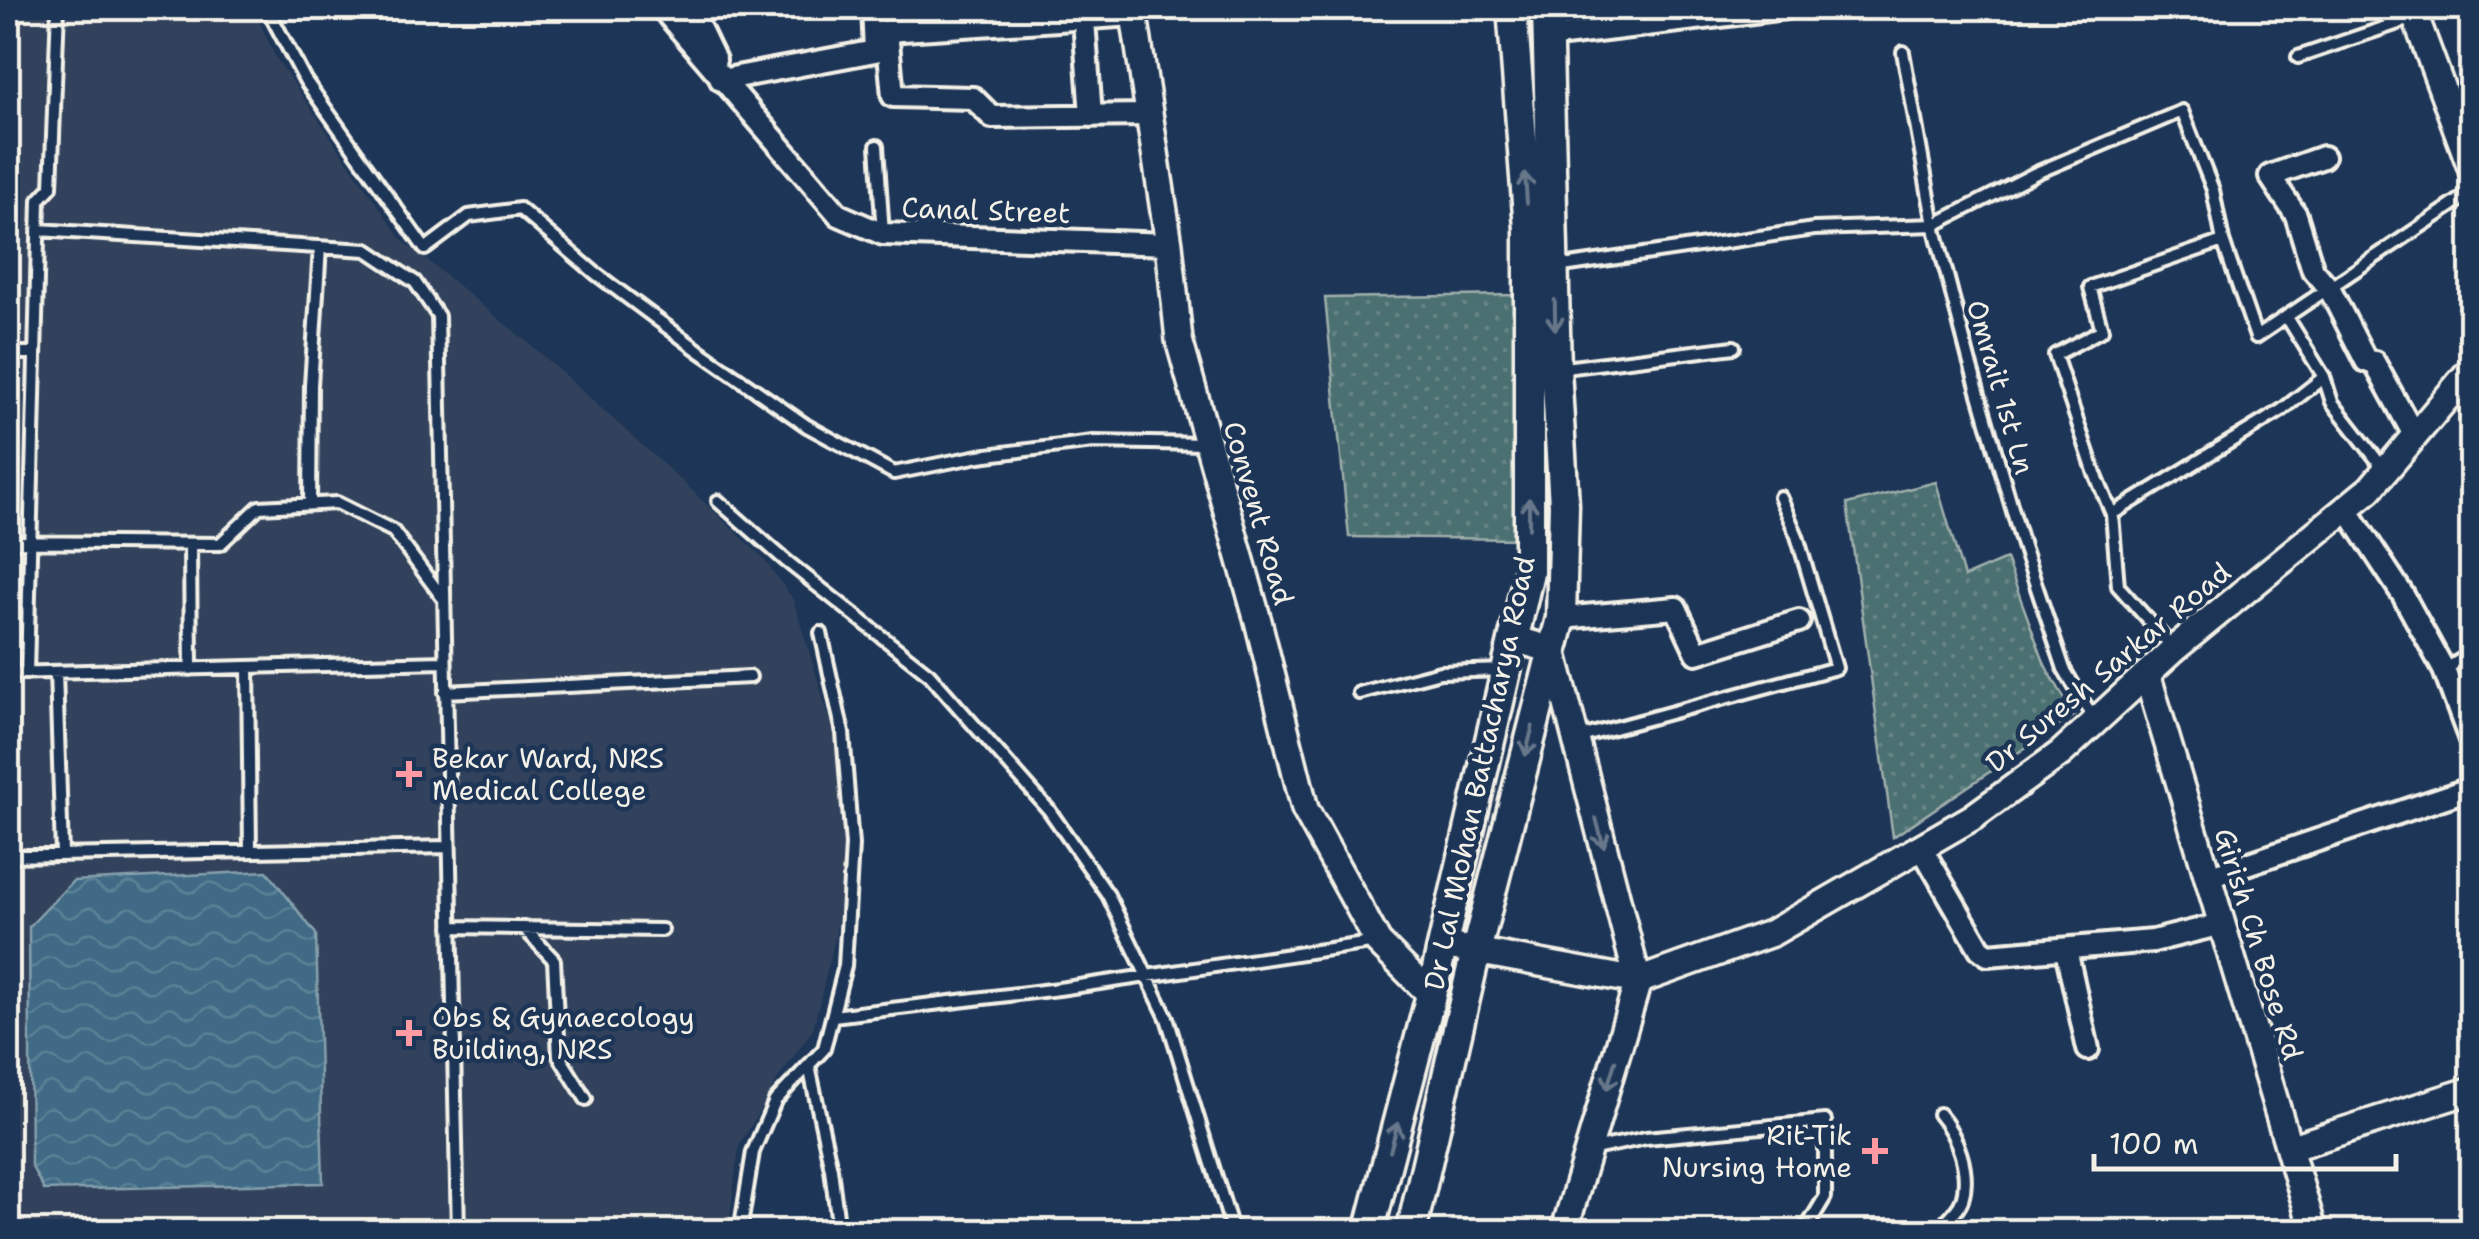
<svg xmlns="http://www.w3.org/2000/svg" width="2479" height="1239" font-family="'Shantell Sans',sans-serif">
<defs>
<pattern id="green-dots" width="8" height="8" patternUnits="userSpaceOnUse" patternTransform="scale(2.5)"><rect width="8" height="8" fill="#4c6f71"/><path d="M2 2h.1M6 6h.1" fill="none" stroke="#668485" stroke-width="1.8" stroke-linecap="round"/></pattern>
<pattern id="water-waves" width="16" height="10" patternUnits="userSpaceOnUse" patternTransform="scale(2.5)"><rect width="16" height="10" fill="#3f6b85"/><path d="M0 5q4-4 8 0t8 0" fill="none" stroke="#5b8196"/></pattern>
</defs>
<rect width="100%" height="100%" fill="#1d3557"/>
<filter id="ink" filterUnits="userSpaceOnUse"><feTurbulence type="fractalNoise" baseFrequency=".01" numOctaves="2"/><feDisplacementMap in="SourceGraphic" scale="20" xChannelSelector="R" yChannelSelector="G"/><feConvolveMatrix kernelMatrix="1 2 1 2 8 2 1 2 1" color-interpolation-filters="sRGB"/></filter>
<g filter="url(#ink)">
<!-- built -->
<path fill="#30435c" d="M15 8H253L276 58 402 240 530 344 683 482 763 558 793 599 837 743 846 856 835 938 813 1029 779 1077 739 1146 728 1231H8V23Z"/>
<!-- green -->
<path fill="url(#green-dots)" stroke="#a0b0ac" stroke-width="2.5" d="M1514 295 1523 539 1349 537 1325 298Z
M1936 482 1964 577 2006 559 2045 665 2074 715 1893 837 1847 504Z"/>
<!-- water -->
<path fill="url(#water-waves)" stroke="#87a1ad" stroke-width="2.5" d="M267 871 316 934 323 1183 44 1190 31 1165 29 927 73 881Z"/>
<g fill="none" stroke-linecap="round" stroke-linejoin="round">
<defs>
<path id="service" d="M267 8 305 80 425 249 469 216 520 209 595 273 698 350 807 426 894 473 979 456 1093 442 1207 444
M1903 52 1934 225 1969 360 2023 546 2064 669 2095 721
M2298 57 2416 17
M877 146 883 234
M38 230 367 250 415 282 438 316 458 1232
M1556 267 1814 229 1934 225 2036 173 2182 111 2213 190 2223 241
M2288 319 2324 377 2332 402 2384 469
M8 353H35
M1556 369 1734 347
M718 501 785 560 929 674 1049 810 1108 895 1167 1018 1233 1232
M310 504 311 385 320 247
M2112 514 2282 410 2324 377
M8 542 220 544 259 507 337 503 393 531 442 597
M190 544 191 669
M2173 648 2118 586 2112 514 2094 471 2055 355 2102 330 2090 287 2223 241 2256 337 2472 192
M248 667 250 851
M2444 670 2472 653
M56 672 62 854
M8 673 445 662
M27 673 39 200 51 187 58 8
M445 692 750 677
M1359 693 1440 672 1506 670
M1577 738 1836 668 1797 536 1780 497
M8 856 449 847
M451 927 662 930
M524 928 554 960 559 1056 586 1099
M833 1016 1059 989 1377 942
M809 1066 831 1169 839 1232
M1589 1150 1646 1138 1825 1121V1197L1804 1232
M740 1232 753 1152 775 1101 824 1049 845 966 852 845 843 733 821 633
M1935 1232C1944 1222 1958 1212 1962 1200 1971 1171 1957 1135 1939 1114"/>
<path id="minor" d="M662 8 839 215 883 234 1169 244
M690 8 715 60
M1134 15 887 31 893 96 973 98 992 117 1148 115
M1084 20 1091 116
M1548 37 1785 8
M721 80 875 51 873 8
M2323 157 2270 176 2296 215 2313 270 2330 290 2366 361 2374 362 2414 435
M2346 508 2403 595 2444 670 2472 745
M1561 618 1676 608 1697 653 1799 621
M1921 847 1980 949 1988 955 2153 941 2222 924
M2208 877 2472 788
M2066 950 2088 1049"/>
<path id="tertiary" d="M1133 8 1169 244 1179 340 1258 621 1305 809 1378 942 1431 995
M2412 8 2472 170
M1514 639 1553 650 1638 981 1564 1232
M2147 674 2314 1232
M1443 945 1638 981 1772 933 1973 817 2061 753 2174 649 2370 489 2472 368
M2289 1148 2472 1090"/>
<path id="secondary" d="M1369 1232 1431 995 1529 572V229L1512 8
M1411 1232 1476 951 1561 618 1564 505 1556 369 1547 8"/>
</defs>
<!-- service casing -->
<use href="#service" stroke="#f4f1e8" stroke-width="18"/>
<!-- minor casing -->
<use href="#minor" stroke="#f4f1e8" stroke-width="28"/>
<!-- tertiary casing -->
<use href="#tertiary" stroke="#f4f1e8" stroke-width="32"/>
<!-- secondary casing -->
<use href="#secondary" stroke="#f4f1e8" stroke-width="35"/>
<!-- service -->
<use href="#service" stroke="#1d3557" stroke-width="10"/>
<!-- minor -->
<use href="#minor" stroke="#1d3557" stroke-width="20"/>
<!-- tertiary -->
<use href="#tertiary" stroke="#1d3557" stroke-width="25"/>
<!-- secondary -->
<use href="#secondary" stroke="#1d3557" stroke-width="28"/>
</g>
<!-- one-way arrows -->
<defs><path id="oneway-shaft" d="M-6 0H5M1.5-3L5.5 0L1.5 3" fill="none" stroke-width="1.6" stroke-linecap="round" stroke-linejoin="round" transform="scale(2.5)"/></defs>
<g stroke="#68778a">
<use href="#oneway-shaft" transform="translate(1526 188) rotate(-94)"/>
<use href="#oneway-shaft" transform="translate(1555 315) rotate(89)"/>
<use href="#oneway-shaft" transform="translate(1529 513) rotate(-90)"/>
<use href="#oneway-shaft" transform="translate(1529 741) rotate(104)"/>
<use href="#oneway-shaft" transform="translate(1600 833) rotate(75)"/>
<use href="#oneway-shaft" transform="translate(1611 1075) rotate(107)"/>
<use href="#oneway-shaft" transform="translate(1394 1137) rotate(-75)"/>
</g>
</g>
<!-- markers -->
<g fill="#ff9aa2" stroke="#1d3557" stroke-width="4">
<path d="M404 759h10v10h10v10h-10v10h-10v-10h-10v-10h10z"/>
<path d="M404 1018h10v10h10v10h-10v10h-10v-10h-10v-10h10z"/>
<path d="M1870 1136h10v10h10v10h-10v10h-10v-10h-10v-10h10z"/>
</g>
<g text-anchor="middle" stroke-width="9" stroke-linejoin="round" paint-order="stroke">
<!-- street labels -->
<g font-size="28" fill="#f4f1e8" stroke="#1d3557">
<text transform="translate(986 210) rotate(2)" y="10">Canal Street</text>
<text transform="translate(2001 387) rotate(74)" y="10">Omrait 1st Ln</text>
<text transform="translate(1259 513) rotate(74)" y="10">Convent Road</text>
<text transform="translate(2108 667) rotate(-40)" y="10">Dr Suresh Sarkar Road</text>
<text transform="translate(1479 773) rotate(-78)" y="10">Dr Lal Mohan Battacharya Road</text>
<text transform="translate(2259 944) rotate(73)" y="10">Girish Ch Bose Rd</text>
</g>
<!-- poi labels -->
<g font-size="28" fill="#f4f1e8" stroke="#1d3557" text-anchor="start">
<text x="432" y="768">Bekar Ward, NRS<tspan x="432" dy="32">Medical College</tspan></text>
<text x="432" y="1027">Obs &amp; Gynaecology<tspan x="432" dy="32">Building, NRS</tspan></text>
<text x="1852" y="1145" text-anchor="end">Rit-Tik<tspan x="1852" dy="32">Nursing Home</tspan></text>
</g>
</g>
<!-- margin -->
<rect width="2479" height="1239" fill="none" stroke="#1d3557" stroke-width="40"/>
<rect x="20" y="20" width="2439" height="1199" fill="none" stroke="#f4f1e8" stroke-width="4" filter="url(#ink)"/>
<!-- scale -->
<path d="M2094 1154v15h302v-15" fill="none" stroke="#f4f1e8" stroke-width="5"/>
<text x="2109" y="1154" font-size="30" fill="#f4f1e8" stroke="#1d3557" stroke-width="8" paint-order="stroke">100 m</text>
</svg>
